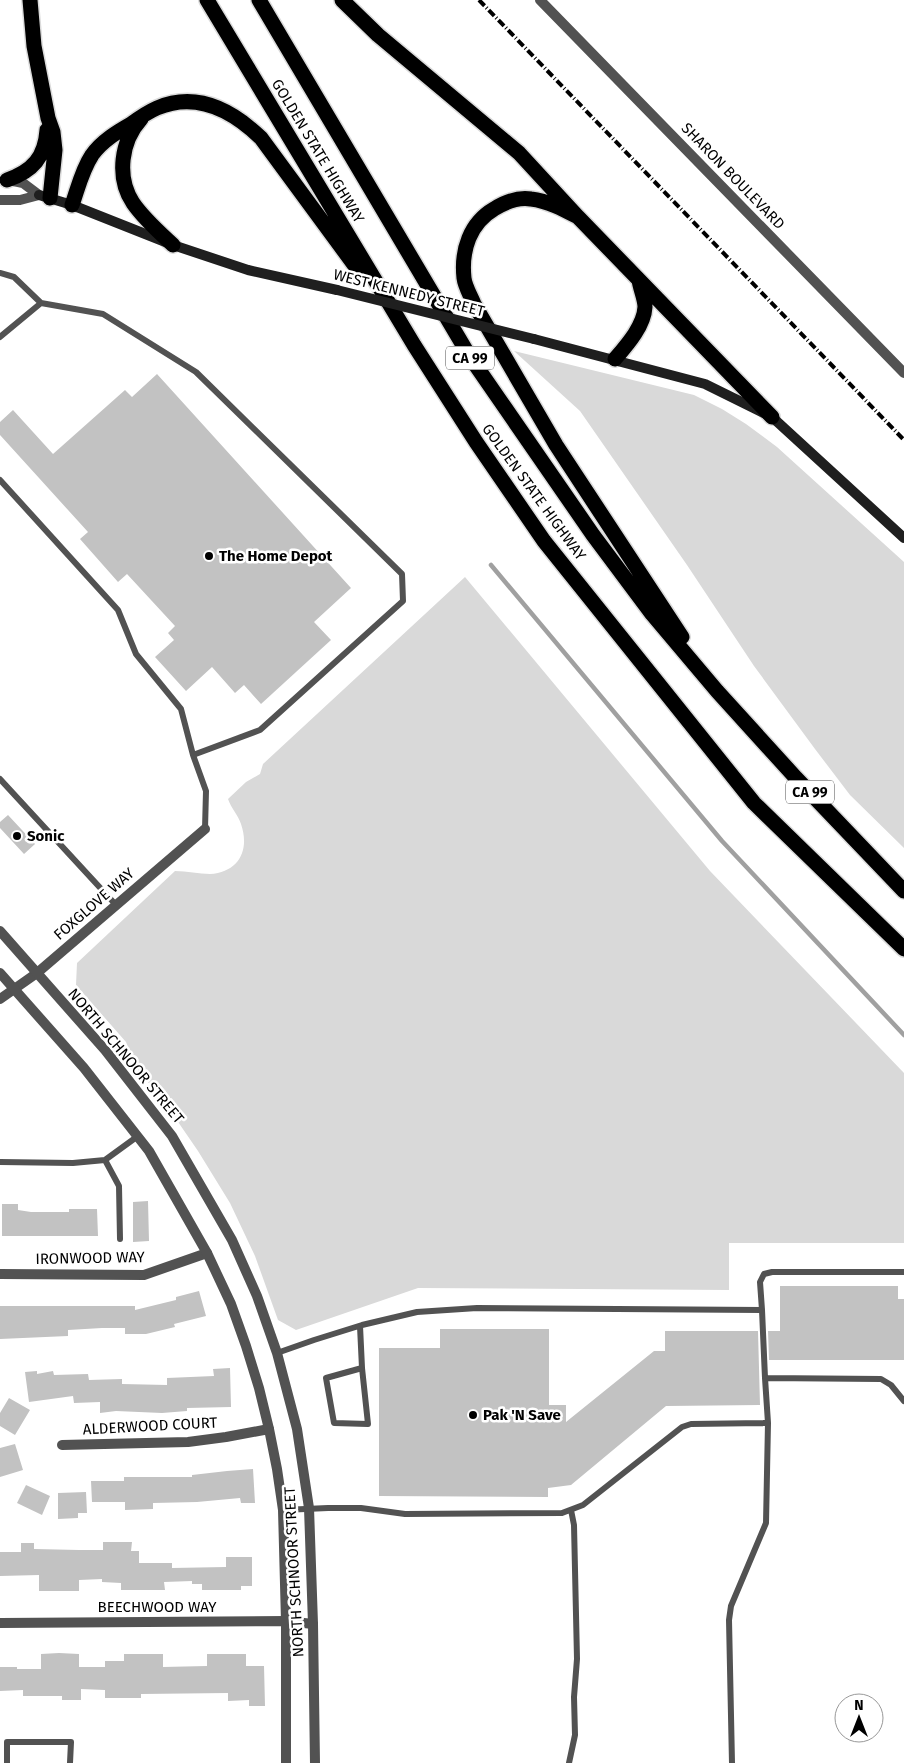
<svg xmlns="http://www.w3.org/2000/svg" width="904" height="1763" font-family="'Fira Sans',sans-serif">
<rect width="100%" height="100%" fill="#fff"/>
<!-- green -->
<path fill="#d9d9d9" d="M514 351 694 395 722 409 746 424 777 447 904 562V848L850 795 815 749 754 666 687 565 580 411Z
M465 577 710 871 904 1073V1243H729V1290L418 1288 296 1330 278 1320 255 1256 230 1203 198 1151 163 1100 137 1069 126 1042 76 985 77 963 175 871C187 871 199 874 210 874 239 872 250 850 241 824 238 815 231 808 228 799L246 782 260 774 263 764Z"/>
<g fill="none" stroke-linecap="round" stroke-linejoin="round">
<!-- stream -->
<path stroke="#a0a0a0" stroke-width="4.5" d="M491 565 722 841 904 1035"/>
</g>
<!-- building -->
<path fill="#c2c2c2" d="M157 374 351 588 314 622 331 640 261 704 244 685 235 693 212 667 186 691 155 657 174 640 168 633 175 626 127 574 118 582 80 539 88 532 0 435V422L13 410 53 454 125 390 132 397Z
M8 815 35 844 24 854 0 828V822Z
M148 1201 149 1241 133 1242V1202Z
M2 1204H18V1210L31 1212H69V1209H97L98 1236H2Z
M780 1286H898V1299H904V1360H769L768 1331H780Z
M199 1291 206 1316 174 1324 175 1327 146 1334H125V1328H102L68 1330V1336L0 1339V1306H135V1310L176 1300V1297Z
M440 1329H549V1405H566V1422L654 1351H665V1331H758L760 1405 666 1406 571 1485 548 1488V1497L379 1496V1348H440Z
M230 1368 231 1407 187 1408V1411L162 1413 116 1411 100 1413V1402L74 1403 73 1396 29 1402 25 1372 37 1371V1374L53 1371 54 1375 88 1374 89 1380 122 1379V1384L167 1385V1378L214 1376 213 1369Z
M9 1398 30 1410 15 1435 0 1426V1413Z
M15 1444 23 1470 0 1477V1448Z
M253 1469 255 1503H241L240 1498 197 1502 153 1503V1509L125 1510V1502H92L91 1481H124V1477H192V1475L227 1471Z
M26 1485 50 1496 42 1515 17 1503Z
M86 1492 87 1513H78V1518L58 1519V1493Z
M103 1542H132L131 1551H139V1563H172V1568L226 1567V1557H252V1586H241V1590H202V1584H192V1581L164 1582 165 1590H121V1583L102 1582V1579L79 1580V1591H39V1575L0 1576V1552H21V1543H34V1549L79 1550H103Z
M59 1653 79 1654V1667H105V1661H124V1654H163V1667L207 1666V1654H246V1666H264L265 1706H249V1700L228 1701V1693L141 1694V1698H105V1690L81 1689V1700H62V1696H23V1690L0 1691V1667H17V1669H41V1654Z"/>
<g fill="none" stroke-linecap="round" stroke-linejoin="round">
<defs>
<path id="motorway" d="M30 0 34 46 48 118 53 132 55 150 50 198
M207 0 414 345 476 442 544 541 754 803 904 949
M259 0 470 357 593 535 652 614 717 691 796 778 904 891
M342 0 378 35 519 153 578 217 772 417
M141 119C121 141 116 177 133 203 144 219 159 232 173 245
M7 180C33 171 45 157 47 130
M72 205C78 188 82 170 92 155 102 141 117 132 131 124 139 118 148 112 157 108 197 91 233 111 261 138L361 274
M578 217C563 209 548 201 531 199 518 197 505 202 494 209 470 223 461 250 464 278 465 287 471 296 474 304L556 445 682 637
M615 359C627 345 644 326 645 307 645 299 640 288 639 280"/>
</defs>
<!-- motorway casing -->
<use href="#motorway" stroke="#dbdbdb" stroke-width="18"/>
<!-- service -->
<path stroke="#525252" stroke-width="6" d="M0 273 14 277 41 303
M0 337 41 303 103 314 196 372 402 574 403 601 260 730 193 755 181 709 136 654 118 610 0 480
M193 755 206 791 205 829
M0 779 116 905
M105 1160 119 1186 120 1239
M0 1162 73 1163 105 1160 138 1136
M762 1310 765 1378
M360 1326 362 1368 326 1378 334 1423 368 1424 362 1368
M277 1353 314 1340 362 1325 417 1312 477 1308 762 1310 760 1282 764 1274 772 1272H904
M283 1510 328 1508H361L405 1514 562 1513 583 1505 682 1427 691 1424 768 1423
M7 1763V1742H71L70 1763
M569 1763 575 1735 574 1697 577 1659 574 1525 571 1510
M732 1763 729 1620 731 1606 766 1523 768 1423 765 1378 881 1379 891 1385 904 1401"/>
<!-- minor -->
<path stroke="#525252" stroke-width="10" d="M540 0 904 373
M0 999 37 973 205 829
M0 1274 144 1275 207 1253
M62 1445 188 1442 226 1437 269 1429
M0 1623 286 1621 313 1624"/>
<!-- tertiary -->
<path stroke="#525252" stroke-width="10" d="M9 180 23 183 39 195
M0 200H20L39 195
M0 931 105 1050 172 1136 232 1240 257 1296 277 1353 297 1429 309 1508 313 1624 315 1763
M0 973 84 1068 149 1151 207 1253 231 1304 246 1346 259 1388 269 1429 277 1469 283 1510 286 1621V1763"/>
<!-- secondary -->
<path stroke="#1f1f1f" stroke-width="10" d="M39 195 72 205 173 245 248 270 337 290
M534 339 705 384 772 417 904 538"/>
<!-- motorway -->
<use href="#motorway" stroke="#000" stroke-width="15"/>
<!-- rail -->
<path stroke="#000" stroke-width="4" stroke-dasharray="8 2.5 1 2.5" stroke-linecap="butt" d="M479 0 904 440"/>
<!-- secondary-bridge -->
<path stroke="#1f1f1f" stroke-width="10" d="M337 290 534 339"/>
</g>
<!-- markers -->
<g fill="#000" stroke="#fff" stroke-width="2">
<circle cx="209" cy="556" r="5"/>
<circle cx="17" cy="836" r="5"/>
<circle cx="473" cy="1415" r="5"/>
</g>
<g text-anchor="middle" stroke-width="5" stroke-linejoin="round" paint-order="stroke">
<!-- shield labels -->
<g fill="#fff" stroke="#4c4c4c" stroke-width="1">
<rect x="446" y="346.5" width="48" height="23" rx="4"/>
<rect x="786" y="780.5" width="48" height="23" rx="4"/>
</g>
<g font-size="14" font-weight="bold" fill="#000">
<text x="470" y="363">CA 99</text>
<text x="810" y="797">CA 99</text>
</g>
<!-- street labels -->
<g font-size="15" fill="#000" stroke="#fff">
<text transform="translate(318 151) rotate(59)" y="5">GOLDEN STATE HIGHWAY</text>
<text transform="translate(733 176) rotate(46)" y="5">SHARON BOULEVARD</text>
<text transform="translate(409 293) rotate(14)" y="5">WEST KENNEDY STREET</text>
<text transform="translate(534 492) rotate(54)" y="5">GOLDEN STATE HIGHWAY</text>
<text transform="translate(94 904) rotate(-41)" y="5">FOXGLOVE WAY</text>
<text transform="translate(126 1056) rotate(50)" y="5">NORTH SCHNOOR STREET</text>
<text transform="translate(90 1258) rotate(-1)" y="5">IRONWOOD WAY</text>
<text transform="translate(150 1426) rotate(-3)" y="5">ALDERWOOD COURT</text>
<text transform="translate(294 1572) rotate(-93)" y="5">NORTH SCHNOOR STREET</text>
<text x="157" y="1612">BEECHWOOD WAY</text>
</g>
<!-- poi labels -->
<g font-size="15" font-weight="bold" fill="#000" stroke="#fff" text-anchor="start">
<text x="219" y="561">The Home Depot</text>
<text x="27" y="841">Sonic</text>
<text x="483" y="1420">Pak 'N Save</text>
</g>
</g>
<!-- north arrow -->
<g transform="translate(859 1718)"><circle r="24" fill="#ffffff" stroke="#999999"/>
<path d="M0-4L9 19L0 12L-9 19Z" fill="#000000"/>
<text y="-8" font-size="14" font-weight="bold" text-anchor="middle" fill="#000000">N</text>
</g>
</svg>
